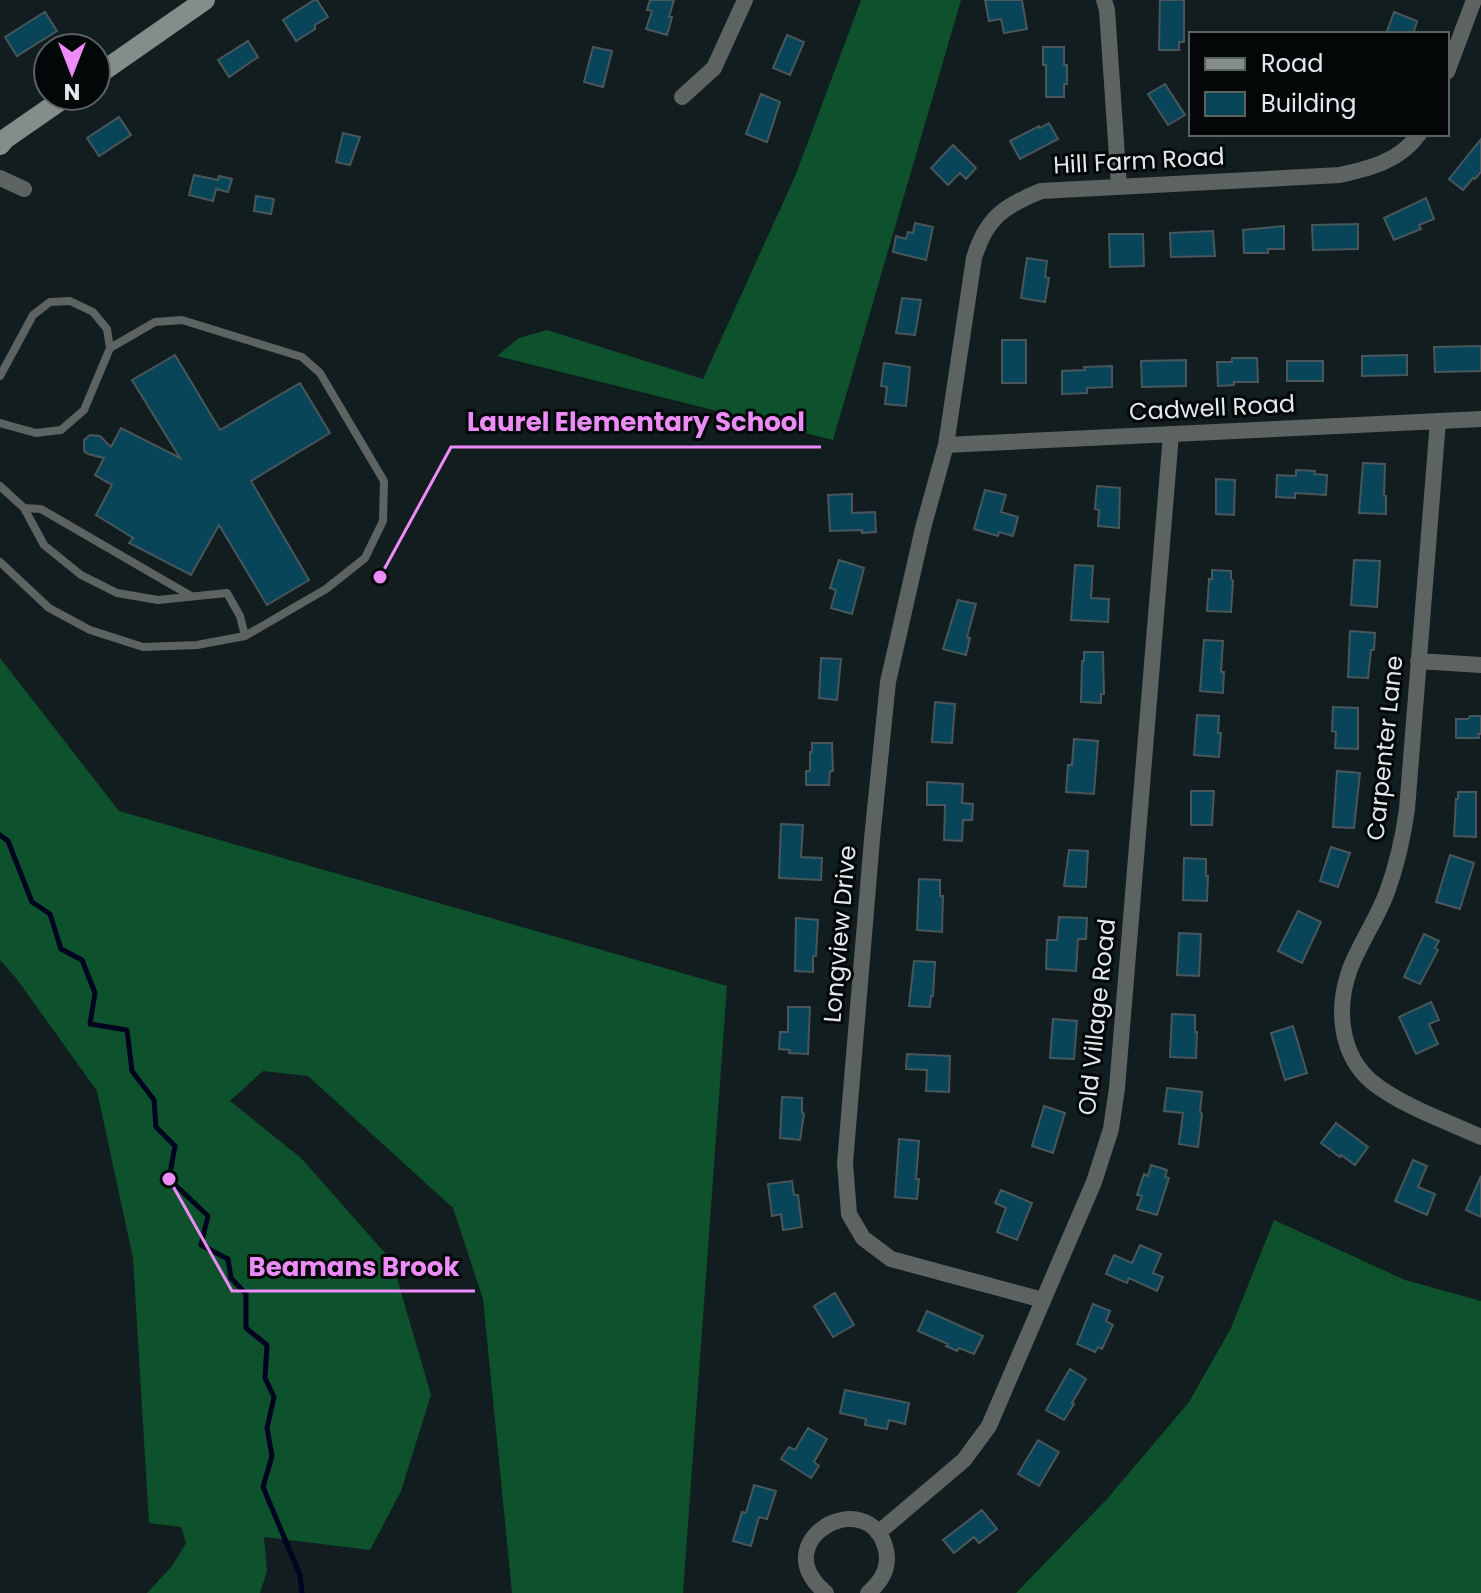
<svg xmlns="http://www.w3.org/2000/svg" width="1481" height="1593" font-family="Poppins,sans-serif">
<rect width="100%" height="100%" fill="#111d1e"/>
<!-- forest -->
<path fill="#0e512d" d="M861 0H961L833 440 497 356 519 338 547 330 703 379 796 174Z
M0 658 119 811 727 986 683 1593H512L483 1299 453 1208 308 1076 263 1071 230 1101 301 1158 392 1261 431 1395 401 1491 370 1550 264 1537 267 1571 260 1593H147L172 1566 186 1543 181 1527 149 1523 133 1258 97 1091 16 978 0 960Z
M1274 1220 1405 1280 1481 1301V1593H1016L1107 1499 1189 1402 1231 1328Z"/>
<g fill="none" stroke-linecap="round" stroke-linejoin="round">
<!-- stream -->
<path stroke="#00051f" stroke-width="5" d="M0 835 8 841 32 902 50 914 61 949 82 960 95 993 90 1024 127 1030 132 1071 154 1100 156 1127 175 1146 169 1179 208 1216 201 1245 228 1259 231 1278 246 1294V1328L267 1345 265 1378 274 1397 267 1428 272 1456 263 1487 300 1575 302 1593"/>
</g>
<!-- building -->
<path fill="#084559" stroke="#49565b" stroke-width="2" d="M314 0H317L328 17 315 25V29L296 41 283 20Z
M650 0H674L669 17H672L667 35 646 29 652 11 647 10Z
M985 0H1022L1027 29 1004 33 1001 19 989 21Z
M1160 0H1184V42H1179V50H1159Z
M45 12 57 31 17 56 5 37Z
M1394 12 1417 21 1413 34H1386Z
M787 35 804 42 790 75 773 68Z
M248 41 258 57 229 77 218 60Z
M593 47 612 51 603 87 584 82Z
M1043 47H1064V65H1067V84H1064V97H1046V65H1043Z
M1165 84 1185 115 1168 125 1148 94Z
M761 94 780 102 767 142 746 134Z
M119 117 131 135 99 156 87 138Z
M1049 123 1058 139 1020 159 1010 141 1039 126 1040 128Z
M343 133 360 137 350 165 336 162Z
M1481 139V172L1475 179 1473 178 1463 190 1449 179Z
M953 145 976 168 966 179 960 173 948 185 931 168Z
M194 175 218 180 219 176 232 179 228 192 216 189 213 201 189 195Z
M256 196 274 199 271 214 254 211Z
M1426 198 1434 219 1419 225 1421 229 1394 240 1384 218Z
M915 223 933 227 926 260 893 252 896 236 906 239 908 232 913 233Z
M1358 224V249L1313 250 1312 225Z
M1284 226V249H1268V253H1244L1243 230Z
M1213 231 1215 256 1171 257 1170 233Z
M1109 234H1143L1144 266 1110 267Z
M1027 258 1047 261 1045 277 1049 278 1045 302 1021 298Z
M902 298 921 300 915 335 896 333Z
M1002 340H1026V383H1002Z
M1481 346V371L1435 372 1434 347Z
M175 355 220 430 300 383 330 433 251 481 309 580 267 605 219 525 191 575 129 543 133 538 96 515 112 485 95 475 104 458 88 454 84 451V440L90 435 100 436 111 447 121 428 180 458 132 380Z
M1407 355V375L1362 376V356Z
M1232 358H1257L1258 382H1234V385L1218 386 1217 362H1232Z
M1186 360V386L1142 387 1141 361Z
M1287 361H1323V381H1287Z
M884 363 910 367 906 406 885 404 887 387 881 386Z
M1112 366V387L1087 388V393L1062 394V371L1085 370 1084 367Z
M1363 463 1385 464 1384 496H1386V514L1359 513Z
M1296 470 1315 471 1314 474 1327 475 1326 495 1295 493V498L1276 497 1277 475 1296 476Z
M1216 479 1235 480 1234 515 1216 514Z
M1097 486 1120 488 1119 528 1098 526 1099 510 1095 509Z
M985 490 1006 495 1001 512 1018 517 1013 536 999 532 998 536 974 529Z
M852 494V513L875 512 876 532 862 533V530L830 531 828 495Z
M839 560 864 568 852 614 831 608 836 590 830 588Z
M1354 560 1380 561 1377 607 1351 605Z
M1075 565 1093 566 1091 598 1109 599 1108 622 1071 620Z
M1212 570 1231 571V579L1233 581 1231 612 1207 611 1209 579H1212Z
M958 600 976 604 967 637 970 638 966 655 943 649Z
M1350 631 1375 633 1374 650H1371L1368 678 1348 677Z
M1204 640 1223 641 1221 672H1224L1223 693 1200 691Z
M1084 652H1103L1104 694H1101V703L1081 702 1082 661H1084Z
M821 658 841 659 837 700 819 698Z
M935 702 955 704 952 743 932 742Z
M1333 707 1358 708V749L1335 748 1336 732 1332 731Z
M1197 715 1219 716 1218 733H1221L1219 757 1194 755Z
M1470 716H1481V734H1478L1479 738H1456V719H1468Z
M1074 739 1098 741 1094 794 1066 792 1068 765H1072Z
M812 743H832L833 771H830L829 785H806V771H810V752H812Z
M1337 771 1360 773 1354 828 1333 827Z
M927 782 963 784 962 803 973 804 972 820H963L962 841 944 840 945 805H927Z
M1191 791H1214L1212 825H1191Z
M1458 792H1476V837L1454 836 1456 799H1458Z
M781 824 803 825 801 857 822 858 821 880 779 878Z
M1331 847 1350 853 1338 887 1320 881Z
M1069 850 1088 851 1086 887 1064 886Z
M1450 855 1474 863 1460 909 1436 902Z
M1184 858 1206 859V876H1208L1207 901 1183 900Z
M919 879 940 880V896H943L942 932 917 930Z
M1298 911 1321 922 1302 963 1278 951Z
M1059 917 1087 918 1086 939H1078L1076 971 1046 969 1047 940H1057Z
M796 918 818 920 816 956H813V972L795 971Z
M1179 933 1201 934 1199 976 1177 975Z
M1424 934 1439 941 1435 948 1438 950 1420 984 1404 977Z
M914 961 935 962 933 996H931L930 1007 909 1006Z
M1431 1002 1439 1020 1429 1024 1438 1044 1416 1054 1399 1017Z
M788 1007H810L808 1054 789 1053 790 1050 779 1049 780 1032H788Z
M1172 1014 1195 1015V1032H1197L1196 1058 1170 1057Z
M1053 1019 1077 1021 1074 1059 1050 1058Z
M1293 1026 1307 1073 1285 1080 1271 1033Z
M907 1054 950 1056 949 1092 926 1091 927 1070 906 1069Z
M1167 1088 1202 1092 1200 1112 1202 1114 1198 1147 1179 1144 1183 1113 1164 1111Z
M782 1097 802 1098V1112L804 1114 800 1140 780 1138Z
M1044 1106 1065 1113 1053 1153 1032 1146Z
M1336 1123 1368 1147 1355 1165 1341 1155 1340 1157 1321 1143Z
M899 1139 919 1141 916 1179H919L917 1199 895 1197Z
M1413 1160 1427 1166 1418 1187 1435 1194 1427 1215 1395 1201Z
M1151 1165 1167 1170 1165 1177 1169 1178 1157 1215 1137 1209 1142 1196 1137 1195 1144 1174 1148 1176Z
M1481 1176V1217L1466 1210Z
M792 1181 794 1195H798L802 1227 783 1230 781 1214 772 1216 768 1184Z
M1001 1190 1032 1203 1017 1240 997 1232 1006 1208 995 1203Z
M1140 1245 1161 1254 1153 1273 1163 1277 1157 1291 1129 1278 1127 1283 1106 1274 1114 1255 1132 1263Z
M835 1293 854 1325 833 1337 814 1306Z
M1093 1304 1110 1311 1106 1321 1113 1325 1102 1349 1098 1347 1095 1352 1077 1344Z
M927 1311 983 1336 974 1354 959 1348 957 1351 946 1346 948 1344 918 1331Z
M1070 1369 1086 1379 1072 1403 1074 1404 1064 1420 1046 1410Z
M845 1390 909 1403 905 1424 889 1420 887 1429 865 1425 866 1419 840 1413Z
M808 1428 827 1439 814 1462 819 1466 811 1478 781 1459 789 1447 795 1450Z
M1038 1440 1059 1452 1039 1486 1018 1474Z
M754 1485 776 1491 767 1519 759 1517 751 1546 733 1541 742 1512 746 1513Z
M982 1510 997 1529 979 1543 974 1537 954 1553 943 1540Z"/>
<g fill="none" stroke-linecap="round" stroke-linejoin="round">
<!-- lane -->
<path stroke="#5d6361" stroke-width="8" d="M110 348 155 322 182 320 302 357 320 373 384 481 383 521 365 558 326 589 245 636
M0 376 33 315 50 302 70 301 93 312 107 329 110 348 84 410 61 430 36 433 0 423
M0 486 24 508 44 545 81 575 117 593 158 600 227 593 240 616 245 636 197 645 143 647 90 630 49 608 0 562
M24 508 41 509 191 596"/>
<!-- street -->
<path stroke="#5d6361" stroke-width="16" d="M1104 0 1107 10 1119 186
M1447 72 1474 0
M682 97 714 68 745 0
M0 178 24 189
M1438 421 1407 809C1403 838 1397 865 1387 892 1377 919 1360 943 1350 969 1336 1007 1339 1054 1372 1082 1402 1106 1446 1121 1481 1137
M946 445 1481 419
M1418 661 1481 665
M1043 1300 891 1259 863 1238 849 1214 845 1163 872 839 888 682 923 528 946 445 974 258C986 218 1004 206 1041 191L1340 175C1371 168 1400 161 1419 134
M878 1533 964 1460 989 1426 1094 1182 1111 1129 1117 1088 1171 434
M826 1593C762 1540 870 1482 886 1550 890 1568 881 1582 868 1593"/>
<!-- secondary -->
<path stroke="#838d8a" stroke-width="20" d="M96 76 205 0
M0 145 5 139 67 96"/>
</g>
<g text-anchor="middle" stroke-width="6" stroke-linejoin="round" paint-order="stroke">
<!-- street labels -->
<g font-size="24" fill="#e1e9ea" stroke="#030707">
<text transform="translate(1139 161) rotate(-3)" y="8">Hill Farm Road</text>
<text transform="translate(1212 408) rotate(-3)" y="8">Cadwell Road</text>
<text transform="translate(1385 748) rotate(-84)" y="8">Carpenter Lane</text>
<text transform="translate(840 934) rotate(-85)" y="8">Longview Drive</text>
<text transform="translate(1097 1017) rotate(-84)" y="8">Old Village Road</text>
</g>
</g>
<!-- callouts -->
<path fill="none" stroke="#ed8cf9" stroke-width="3" d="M380 577L451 447H821M169 1179L232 1291H475"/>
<g fill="#ed8cf9" stroke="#030707" stroke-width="3">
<circle cx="380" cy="577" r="8"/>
<circle cx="169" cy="1179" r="8"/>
</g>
<g font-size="26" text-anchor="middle" font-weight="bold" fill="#ed8cf9" stroke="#030707" stroke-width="6" stroke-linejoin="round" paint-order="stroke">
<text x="636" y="431">Laurel Elementary School</text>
<text x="354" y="1276">Beamans Brook</text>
</g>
<!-- legend -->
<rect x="1189" y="32" width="260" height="104" fill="#030707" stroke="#5c6162" stroke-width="2"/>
<rect x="1205" y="58" width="40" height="12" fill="#838d8a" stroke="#5c6162" stroke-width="2"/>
<text x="1261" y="72" font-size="24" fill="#e1e9ea">Road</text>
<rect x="1205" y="92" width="40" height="24" fill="#084559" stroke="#5c6162" stroke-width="2"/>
<text x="1261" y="112" font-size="24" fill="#e1e9ea">Building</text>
<!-- north arrow -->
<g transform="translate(72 72) rotate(180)"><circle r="38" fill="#030707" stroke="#5c6162" stroke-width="2"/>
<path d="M0-6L14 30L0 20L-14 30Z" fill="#ed8cf9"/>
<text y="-12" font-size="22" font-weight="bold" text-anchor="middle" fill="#e1e9ea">N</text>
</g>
</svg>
